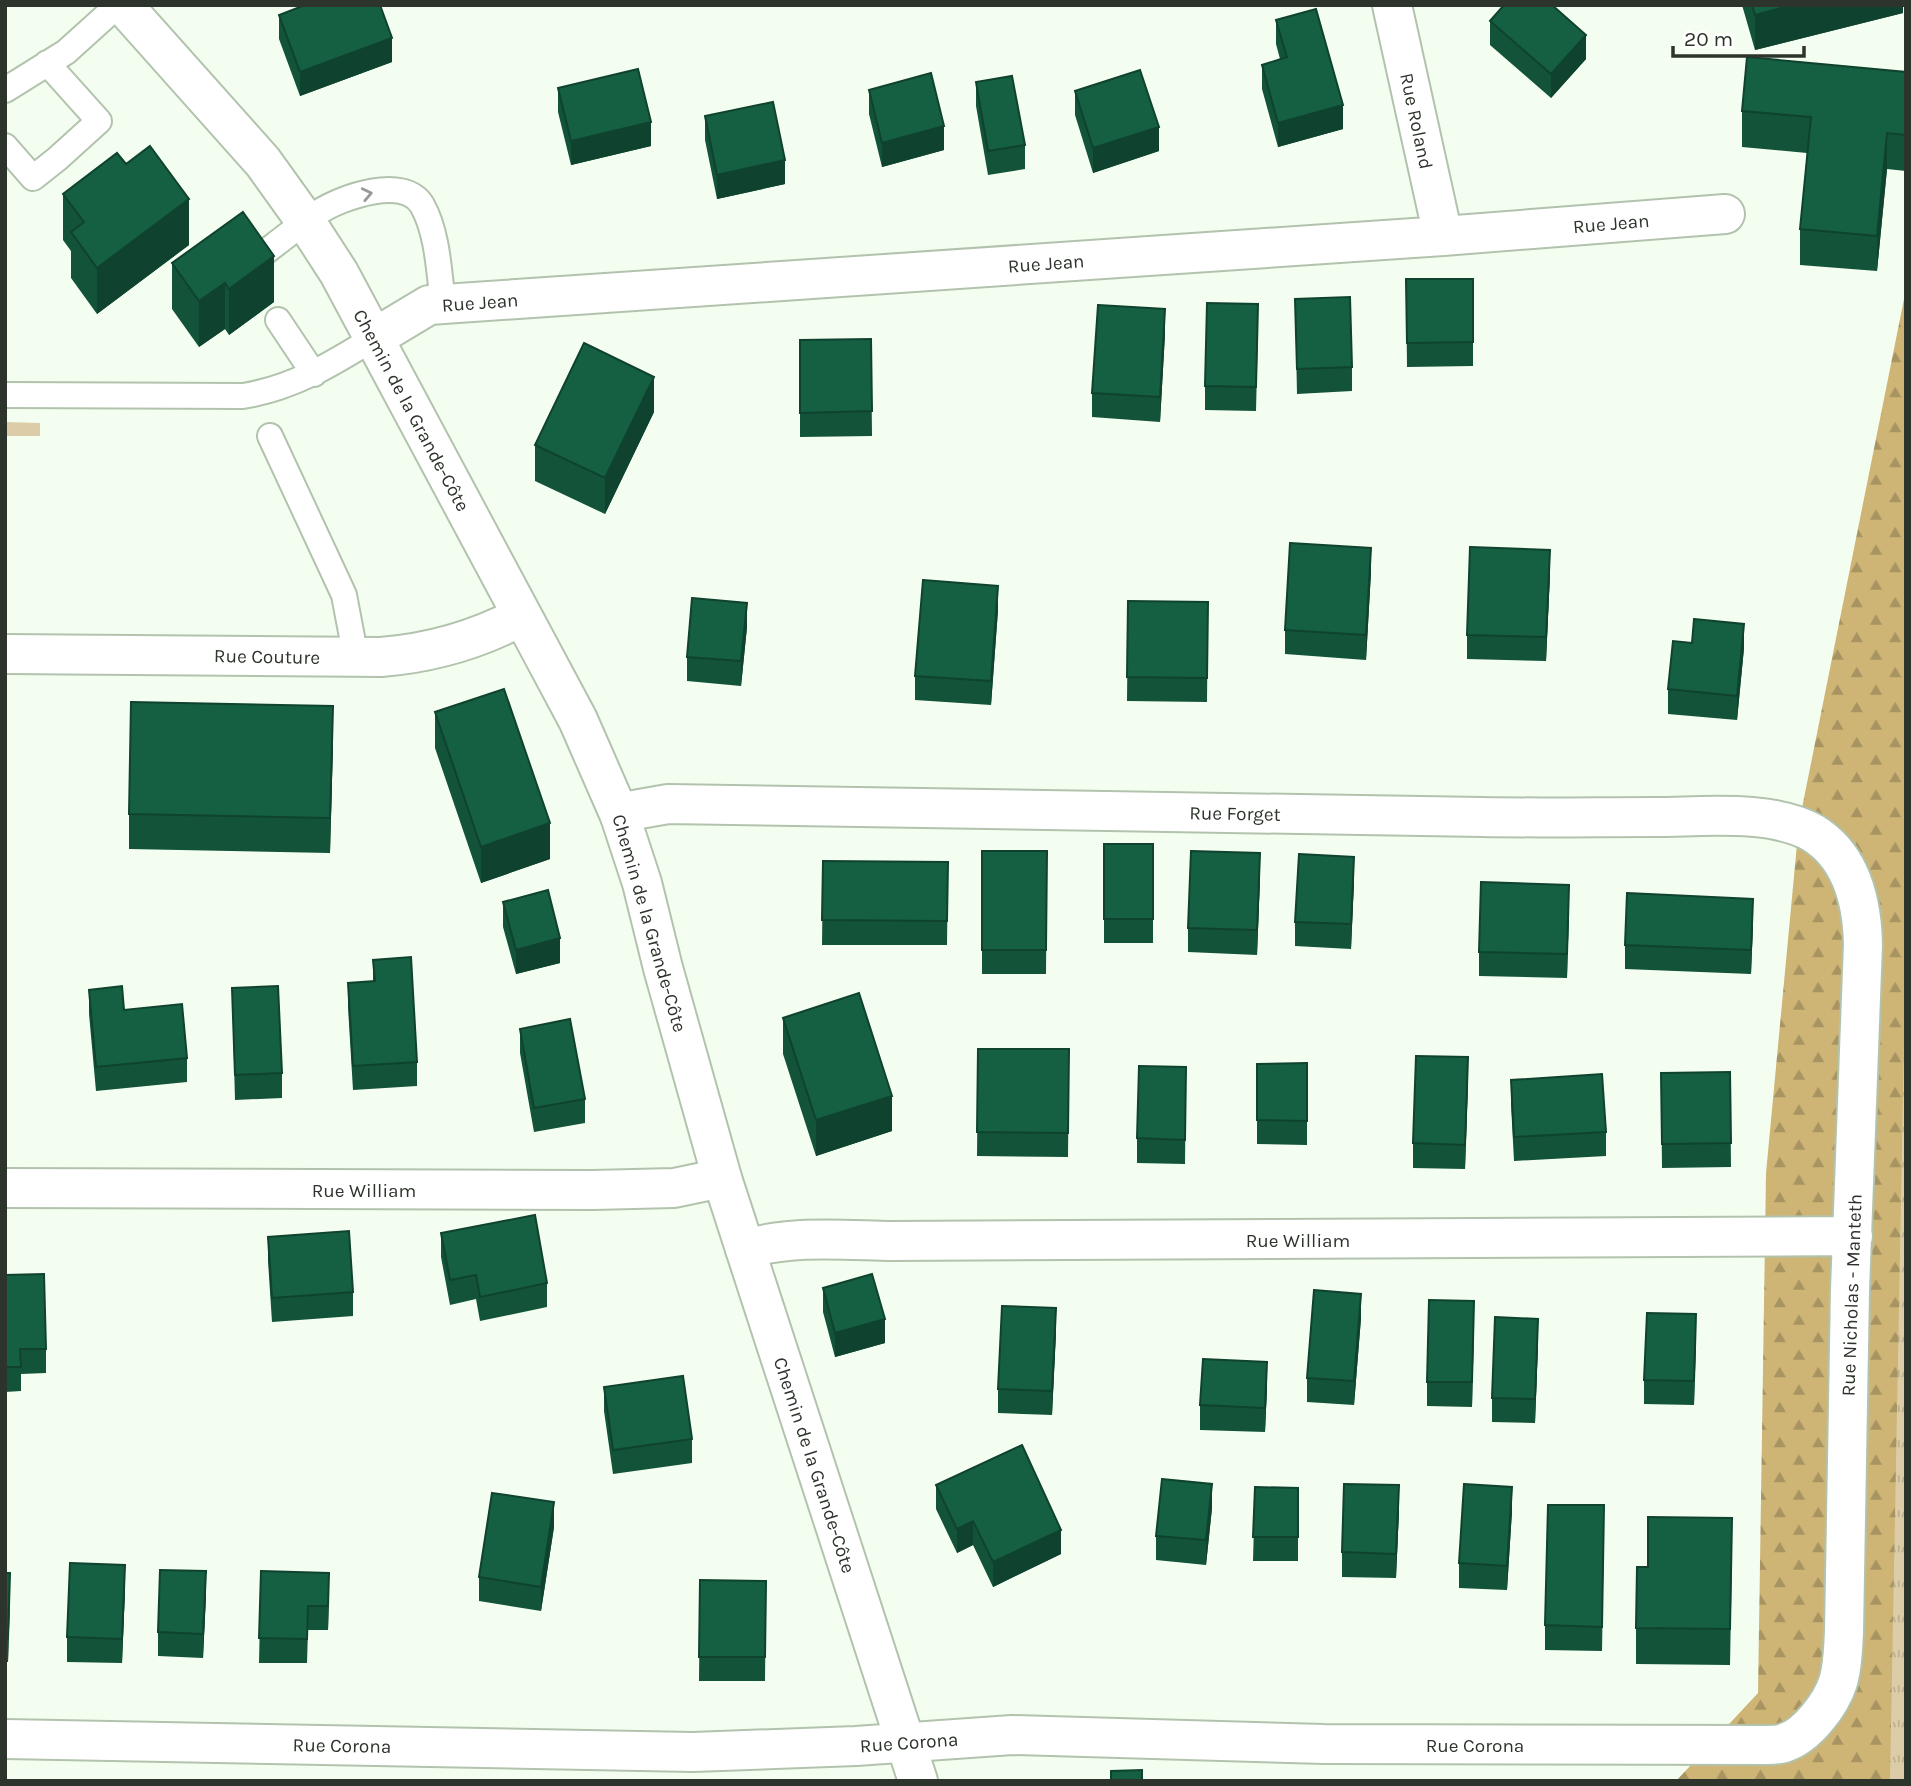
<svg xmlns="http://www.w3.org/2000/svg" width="1911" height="1786" font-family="Karla,sans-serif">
<defs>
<pattern id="forest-firs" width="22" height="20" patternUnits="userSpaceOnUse" patternTransform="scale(1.75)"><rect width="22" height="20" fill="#ceb576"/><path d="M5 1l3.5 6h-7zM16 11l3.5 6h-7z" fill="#a89461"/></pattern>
<pattern id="park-tufts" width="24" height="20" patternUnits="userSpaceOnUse" patternTransform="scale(1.75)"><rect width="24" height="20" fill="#dccda8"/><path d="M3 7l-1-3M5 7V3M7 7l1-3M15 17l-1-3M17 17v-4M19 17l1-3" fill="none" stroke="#bdb191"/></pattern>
</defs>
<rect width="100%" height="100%" fill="#f4fef0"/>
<!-- grass -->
<path fill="#dccda8" d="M5 422 40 423V436H5Z"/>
<!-- forest -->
<path fill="url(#forest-firs)" d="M1906 289V1781H1676L1758 1693 1766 1173 1799 823Z"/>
<!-- park -->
<path fill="url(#park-tufts)" d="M1906 936V1781H1890Z"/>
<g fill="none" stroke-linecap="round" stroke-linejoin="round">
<defs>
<path id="lane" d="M5 90 66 52 118 5
M5 146 33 178 57 159 99 121 47 63
M255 260C276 244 297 227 319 212 342 197 404 175 422 205 438 233 439 273 443 304
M278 320 314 374
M5 395 243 396C293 388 332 364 374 338
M270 436 344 595 352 637 351 657"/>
<path id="street" d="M1392 5 1443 236
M374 338 429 305 1443 236 1725 214
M5 654 381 657C432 653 477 640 522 616
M5 1188 593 1190 674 1188 722 1178
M745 1249C794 1235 842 1240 892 1241L1853 1236
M5 1739 693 1752 856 1746 1012 1735 1324 1744 1767 1745C1772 1745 1779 1745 1784 1743 1807 1736 1831 1704 1838 1682 1843 1666 1843 1648 1844 1632L1850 1290 1863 944C1862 902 1852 857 1813 833 1771 809 1702 817 1655 817 1597 817 1539 818 1482 817 1211 814 940 808 668 804L634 810 620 816"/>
<path id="secondary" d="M123 5 263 162 306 222 339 273 578 720 620 816 642 883 663 968 722 1178 918 1781"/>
</defs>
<!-- lane casing -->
<use href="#lane" stroke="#b2c3ad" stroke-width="28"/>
<!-- street casing -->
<use href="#street" stroke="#b2c3ad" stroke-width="42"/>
<!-- secondary casing -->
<use href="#secondary" stroke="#b2c3ad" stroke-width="42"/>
<!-- lane -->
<use href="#lane" stroke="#fff" stroke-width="24"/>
<!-- street -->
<use href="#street" stroke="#fff" stroke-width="38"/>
<!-- secondary -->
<use href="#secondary" stroke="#fff" stroke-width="38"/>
</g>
<!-- wall -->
<path fill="#12533a" d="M1742 5H1903V13L1755 50Z
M279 15 392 62 300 96 279 39Z
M1276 20 1343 129 1278 147 1262 89V65L1280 59 1276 44Z
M1490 21 1586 59 1551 98 1490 45Z
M1906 72V171L1887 169 1877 271 1800 265V229L1807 153 1742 147V111Z
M976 82 1025 145V169L988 175 976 106Z
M558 88 651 146 571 165 558 112Z
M869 90 944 150 882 167 869 114Z
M1075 91 1159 151 1093 173 1075 115Z
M705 116 785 184 717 199 705 140Z
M126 164 189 245 97 314 71 278V251L63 240V194Z
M172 263 274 302 229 335 225 329 199 347 172 309Z
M1406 279H1473V366L1407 367Z
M1295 299 1352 367V391L1297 394Z
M1258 329 1256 411 1205 410V386Z
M1165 334 1160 422 1092 417V393Z
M871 339 872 436 800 437V340Z
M654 412 605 514 535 481V445Z
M1371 572 1366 660 1285 654V630Z
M1550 574 1546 661 1467 659V635Z
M1128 601 1208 602 1207 702 1127 701Z
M998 610 991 705 915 700V676Z
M747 627 741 686 687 681V657Z
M1744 648 1737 720 1668 714V689Z
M435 712 550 859 481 883 435 748Z
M333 742 330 853 129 849V814Z
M1104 844H1153V943H1104Z
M982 851H1047L1046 974H982Z
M823 861 948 862 947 945H822Z
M1260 877 1257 955 1188 952V928Z
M1354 881 1351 949 1295 946V922Z
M503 902 560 963 516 974 503 927Z
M1569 909 1567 978 1479 976V952Z
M1753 923 1751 974 1625 969V945Z
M373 960 417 1062V1086L353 1090 348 1007V983L373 981Z
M232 988 282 1073V1098L235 1100Z
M89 990 124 1010 187 1058V1082L96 1091 89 1014Z
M783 1018 892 1131 816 1156 783 1054Z
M520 1029 585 1099V1123L534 1132 520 1053Z
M978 1049H1069L1068 1157 977 1156Z
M1307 1063V1145L1257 1144V1064Z
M1186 1067 1185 1164 1137 1163V1138Z
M1730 1072 1731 1167 1662 1168 1661 1073Z
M1511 1080 1606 1132V1156L1514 1161 1511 1104Z
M1468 1081 1465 1169 1413 1168V1143Z
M441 1233 547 1283V1307L480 1321 476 1299 450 1305 441 1257Z
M268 1237 353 1292V1316L272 1322 268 1261Z
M5 1275 46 1349V1373L21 1374V1391L5 1392Z
M823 1288 885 1343 835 1357 823 1312Z
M1361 1318 1354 1405 1307 1402V1378Z
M1474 1325 1472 1407 1427 1406V1382Z
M1056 1332 1052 1415 998 1413V1389Z
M1696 1338 1694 1405 1644 1404V1380Z
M1538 1343 1535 1423 1492 1422V1398Z
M604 1387 692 1439V1463L613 1474 604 1411Z
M1267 1387 1265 1432 1200 1430V1405Z
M936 1485 1061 1554 993 1587 973 1545 957 1553 936 1509Z
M1255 1487 1298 1488V1561H1253Z
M1212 1508 1206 1565 1156 1560V1536Z
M1399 1510 1396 1578 1342 1577V1552Z
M1512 1511 1507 1590 1459 1588V1563Z
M554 1527 541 1611 479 1601V1577Z
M1604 1530 1602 1651 1545 1650V1625Z
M1732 1554 1730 1665 1636 1664V1628L1648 1567Z
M261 1571 329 1597 328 1630H308L307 1663H259Z
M5 1573 10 1598 8 1662H5Z
M700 1580 766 1581 765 1681H699Z
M125 1589 122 1663 67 1662V1637Z
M206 1595 203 1658 158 1656V1632Z"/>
<!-- shaded-wall -->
<path fill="#0f432f" d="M1792 5H1903V13L1755 50V15Z
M1586 35V59L1551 98V74Z
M392 38V62L300 96V72Z
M1343 105V129L1278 147V123Z
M651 122V146L571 165V141Z
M944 126V150L882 167V143Z
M1159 127V151L1093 173V148Z
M1887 133V169L1877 271V236Z
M785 160V184L717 199V175Z
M189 199V245L97 314V268Z
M274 256V302L229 335V289Z
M225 283V329L199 347V301Z
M1165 309V334L1160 422V397Z
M654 377V412L605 514V478Z
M1371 548V572L1366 660V635Z
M1550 550V574L1546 661V637Z
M998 586V610L991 705V681Z
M747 603V627L741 686V661Z
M1744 624V648L1737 720V696Z
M333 706V742L330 853V818Z
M550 823V859L481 883V847Z
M1260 853V877L1257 955V930Z
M1354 857V881L1351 949V924Z
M1569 885V909L1567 978V954Z
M1753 899V923L1751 974V950Z
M560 938V963L516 974V950Z
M1468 1057V1081L1465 1169V1145Z
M892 1096V1131L816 1156V1120Z
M1361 1294V1318L1354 1405V1381Z
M1474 1301V1325L1472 1407V1382Z
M1056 1308V1332L1052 1415V1391Z
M1696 1314V1338L1694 1405V1381Z
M885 1319V1343L835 1357V1333Z
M1538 1319V1343L1535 1423V1399Z
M1267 1362V1387L1265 1432V1408Z
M1212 1484V1508L1206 1565V1540Z
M1399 1485V1510L1396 1578V1554Z
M1512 1487V1511L1507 1590V1566Z
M554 1502V1527L541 1611V1587Z
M973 1521V1545L957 1553V1529Z
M1061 1530V1554L993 1587V1562Z
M125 1565V1589L122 1663V1639Z
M206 1571V1595L203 1658V1634Z
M10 1573V1598L8 1662V1638Z
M329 1573V1597L328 1630V1606Z"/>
<!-- building -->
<path fill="#156043" stroke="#0f432f" stroke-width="2" d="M305 5H380L392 38 300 72 279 15Z
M1504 5H1552L1586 35 1551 74 1490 21Z
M1752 5H1792L1755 15Z
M1316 9 1343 105 1278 123 1262 65 1287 57 1276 20Z
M1747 57 1906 72V135L1887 133 1877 236 1800 229 1811 117 1742 111Z
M638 69 651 122 571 141 558 88Z
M1140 70 1159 127 1093 148 1075 91Z
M931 73 944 126 882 143 869 90Z
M1012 76 1025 145 988 151 976 82Z
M773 102 785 160 717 175 705 116Z
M150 146 189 199 97 268 71 232 84 222 63 194 117 153 126 164Z
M243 212 274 256 229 289 225 283 199 301 172 263Z
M1406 279H1473V342L1407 343Z
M1350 297 1352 367 1297 369 1295 299Z
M1207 303 1258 304 1256 387 1205 386Z
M1098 305 1165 309 1160 397 1092 393Z
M871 339 872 411 800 413V340Z
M584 343 654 377 605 478 535 445Z
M1290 543 1371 548 1366 635 1285 630Z
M1470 547 1550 550 1546 637 1467 635Z
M923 580 998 586 991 681 915 676Z
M692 598 747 603 741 661 687 657Z
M1128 601 1208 602 1207 678 1127 677Z
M1694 619 1744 624 1737 696 1668 689 1673 641 1692 643Z
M504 689 550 823 481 847 435 712Z
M131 702 333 706 330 818 129 814Z
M1104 844H1153V919H1104Z
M982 851H1047L1046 950H982Z
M1191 851 1260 853 1257 930 1188 928Z
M1299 854 1354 857 1351 924 1295 922Z
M823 861 948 862 947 921 822 920Z
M1481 882 1569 885 1567 954 1479 952Z
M548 890 560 938 516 950 503 902Z
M1627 893 1753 899 1751 950 1625 945Z
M411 957 417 1062 353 1066 348 983 375 981 373 960Z
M122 986 124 1010 182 1004 187 1058 96 1067 89 990Z
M278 986 282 1073 235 1075 232 988Z
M859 993 892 1096 816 1120 783 1018Z
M570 1019 585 1099 534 1108 520 1029Z
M978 1049H1069L1068 1133 977 1132Z
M1416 1056 1468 1057 1465 1145 1413 1143Z
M1307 1063V1121L1257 1120V1064Z
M1139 1066 1186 1067 1185 1140 1137 1138Z
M1730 1072 1731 1143 1662 1144 1661 1073Z
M1602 1074 1606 1132 1514 1137 1511 1080Z
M535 1215 547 1283 480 1297 476 1275 450 1280 441 1233Z
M349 1231 353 1292 272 1298 268 1237Z
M44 1274 46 1349H20L21 1367H5V1275Z
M872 1274 885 1319 835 1333 823 1288Z
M1314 1290 1361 1294 1354 1381 1307 1378Z
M1429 1300 1474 1301 1472 1382H1427Z
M1002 1306 1056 1308 1052 1391 998 1389Z
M1647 1313 1696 1314 1694 1381 1644 1380Z
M1495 1317 1538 1319 1535 1399 1492 1398Z
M1203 1359 1267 1362 1265 1408 1200 1405Z
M683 1376 692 1439 613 1450 604 1387Z
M1022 1445 1061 1530 993 1562 973 1521 957 1529 936 1485Z
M1162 1479 1212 1484 1206 1540 1156 1536Z
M1344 1484 1399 1485 1396 1554 1342 1552Z
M1464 1484 1512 1487 1507 1566 1459 1563Z
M1255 1487 1298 1488V1537H1253Z
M492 1493 554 1502 541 1587 479 1577Z
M1548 1505H1604L1602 1627 1545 1625Z
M1648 1517 1732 1518 1730 1629 1636 1628 1637 1567H1648Z
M70 1563 125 1565 122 1639 67 1637Z
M160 1570 206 1571 203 1634 158 1632Z
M261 1571 329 1573 328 1606H308L307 1639 259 1638Z
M5 1573H10L8 1638H5Z
M700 1580 766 1581 765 1657H699Z
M1142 1770V1781H1111V1771Z"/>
<!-- one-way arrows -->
<defs><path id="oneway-chevron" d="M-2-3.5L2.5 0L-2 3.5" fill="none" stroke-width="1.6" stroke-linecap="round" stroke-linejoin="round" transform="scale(1.75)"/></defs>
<use stroke="#969a95" href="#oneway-chevron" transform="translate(367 194) rotate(-12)"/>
<g text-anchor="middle" stroke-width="7" stroke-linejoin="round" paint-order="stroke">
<!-- street labels -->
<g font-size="19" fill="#2d342b" stroke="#fff">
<text transform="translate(1417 121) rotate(78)" y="7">Rue Roland</text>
<text transform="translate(1611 223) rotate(-5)" y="7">Rue Jean</text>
<text transform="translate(1046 263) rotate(-4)" y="7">Rue Jean</text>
<text transform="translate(480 302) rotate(-4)" y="7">Rue Jean</text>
<text transform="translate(412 410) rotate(62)" y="7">Chemin de la Grande-Côte</text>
<text transform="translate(267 656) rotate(1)" y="7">Rue Couture</text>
<text transform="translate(1235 813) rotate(1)" y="7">Rue Forget</text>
<text transform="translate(650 923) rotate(74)" y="7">Chemin de la Grande-Côte</text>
<text x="364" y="1197">Rue William</text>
<text x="1298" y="1247">Rue William</text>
<text transform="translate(1851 1295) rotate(-88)" y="7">Rue Nicholas - Manteth</text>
<text transform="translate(815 1465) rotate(72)" y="7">Chemin de la Grande-Côte</text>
<text transform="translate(909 1742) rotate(-4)" y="7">Rue Corona</text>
<text transform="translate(342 1745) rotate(1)" y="7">Rue Corona</text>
<text x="1475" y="1752">Rue Corona</text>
</g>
</g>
<!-- border -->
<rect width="1911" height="1786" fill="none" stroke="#2d342b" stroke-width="14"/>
<!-- scale -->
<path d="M1673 46v10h131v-10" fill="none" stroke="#2d342b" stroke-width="3.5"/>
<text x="1684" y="46" font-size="21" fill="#2d342b" stroke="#ffffff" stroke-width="5" paint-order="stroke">20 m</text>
</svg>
